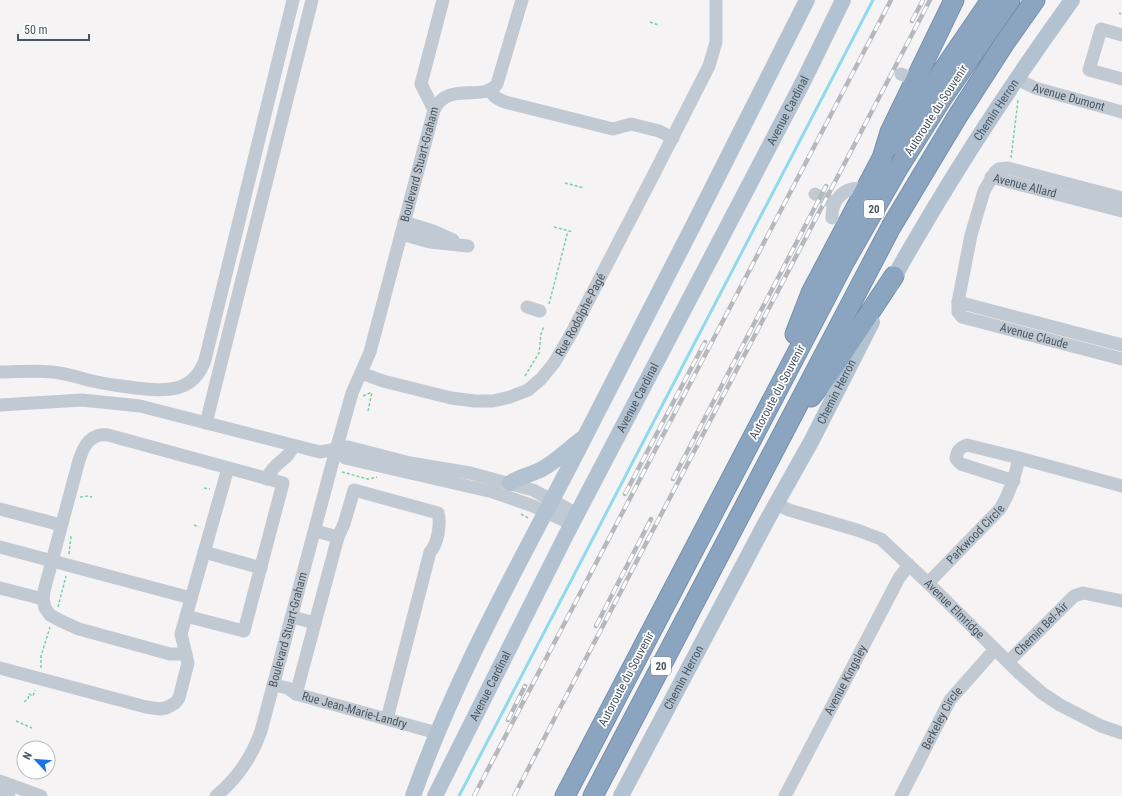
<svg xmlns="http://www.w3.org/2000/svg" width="1122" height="796" font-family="'Roboto Condensed',sans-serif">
<rect width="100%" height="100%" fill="#f5f3f3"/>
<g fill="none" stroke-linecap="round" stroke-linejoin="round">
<!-- stream -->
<path stroke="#90daee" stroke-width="3" d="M459 796 873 0"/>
<defs>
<path id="highway" d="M893 145 899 137 937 79 991 0
M795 334 811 293 882 158 890 132 954 0
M811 397 831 371 894 276
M565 796 845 261 897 170 943 97 1010 0
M593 796 891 227 957 117 1004 44 1035 0"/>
</defs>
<!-- highway casing -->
<use href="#highway" stroke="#7690ad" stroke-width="21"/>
<!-- path -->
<path stroke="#7ad0a6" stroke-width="1.5" stroke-dasharray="3 2" stroke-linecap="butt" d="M1119 13 1121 14
M650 22 658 25
M1011 158 1018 100
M565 183 584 188
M554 227 573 232
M549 304 568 231
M525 376 539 353 541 334 544 326
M363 396 372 392
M368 411 372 392
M342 472 368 479 377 477
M204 488 210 489
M80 497 88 496 92 497
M521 514 528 518
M194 525 199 527
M69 554 71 536
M58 607 66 576
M41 668V656L50 627
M24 702 28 699 29 694 33 696 35 690
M16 721 32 728"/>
<!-- minor -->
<g stroke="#c1cad2" stroke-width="13">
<path d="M1122 35 1101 29 1089 70 1122 79"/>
<path d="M901 74 915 80"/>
<path id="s1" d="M1017 79 1035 88 1122 112"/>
<path d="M490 90C493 97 498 99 505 102L613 129 631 124 659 131 673 138"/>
<path d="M434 110 421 84 443 0"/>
<path id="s2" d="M991 177 1122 211"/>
<path d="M815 194 834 203"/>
<path id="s3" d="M1122 198 1008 168 999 169 995 172 984 191 971 235 958 302V312L962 317 1122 359"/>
<path d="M832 218C831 201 846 183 864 190"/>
<path d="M404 222 433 231 453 240"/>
<path d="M401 234 430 242 468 246"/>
<path d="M958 302 1122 345"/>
<path d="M527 307 540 311"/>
<path d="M0 372C17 372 35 370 52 372 67 373 82 379 97 382 110 385 123 386 136 388 165 391 193 394 205 360L293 0"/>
<path id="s4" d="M361 373 383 381 451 398 475 401H493L510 397 528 390 541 379 554 363 571 334 657 168 709 66 716 42V0"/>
<path d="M0 405 82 400 140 406 320 452 348 447 410 463 470 473 533 490 577 514"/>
<path d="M206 423 312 0"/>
<path d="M336 450 345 458 493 492 533 506 572 524"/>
<path d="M267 479C273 462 289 460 293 446"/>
<path d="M1014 481 961 464 956 459C957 451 959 448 967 445L1019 458"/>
<path id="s5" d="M776 504 789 510 857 530 881 539 928 583 1019 673 1042 693 1060 705 1101 726 1122 733"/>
<path d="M0 509 61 525"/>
<path d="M338 537 344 524 354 490 438 513C441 523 438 544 430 552L387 719"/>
<path d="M0 547 191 598"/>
<path d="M204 552 261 568"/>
<path id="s6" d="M928 583 1000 509C1010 493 1015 477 1019 458L1122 486"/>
<path d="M0 588 43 599"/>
<path d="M292 617 315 623"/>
<path d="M186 654H170L79 629 61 621 50 615 45 608 43 599 44 591 78 464C82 449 89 432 108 435L283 483 244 631 186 616"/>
<path id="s7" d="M1008 662 1074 596 1083 593 1122 601"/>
<path d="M0 668 146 707 160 709 166 708 175 703 179 698 188 663 181 634 228 468"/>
<path id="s8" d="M273 685 288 688 296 694 437 733"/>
<path d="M296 694 338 537 315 531"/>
<path d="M0 781 41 796"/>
<path d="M0 793 9 796"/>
<path id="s9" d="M216 796C238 778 252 757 261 731L331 468 352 393 370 352 434 110C449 80 482 103 497 84L522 0"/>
<path id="s10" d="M785 796 899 578 909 565"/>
<path id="s11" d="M901 796 950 700 995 649"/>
</g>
<!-- major -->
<g stroke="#b3c2d1" stroke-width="16">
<path id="s12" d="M889 287C902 261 918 236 933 210 976 138 1023 68 1072 0"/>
<path d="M510 483C520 476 531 475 542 469 557 461 569 448 583 438"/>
<path d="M413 796C455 677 518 566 576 454 654 303 731 152 807 0"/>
<path id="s13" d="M435 796 567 533 804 80 843 0"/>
<path id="s14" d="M621 796 766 522 812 440 872 322"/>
</g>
<!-- highway -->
<use href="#highway" stroke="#8ba5c1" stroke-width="19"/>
<defs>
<path id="rail" d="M912 21 923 0
M673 479 826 186
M625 494 705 342
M596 626 651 519
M508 720 525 686
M474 796 891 0
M514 796 930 0"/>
</defs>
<!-- rail casing -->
<use href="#rail" stroke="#b5b8bd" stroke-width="4.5"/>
<!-- rail -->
<use href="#rail" stroke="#fff" stroke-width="3" stroke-dasharray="9" stroke-linecap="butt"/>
</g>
<g text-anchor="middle" stroke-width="3.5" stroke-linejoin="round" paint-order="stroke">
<!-- shield labels -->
<g fill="#fff" stroke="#808990" stroke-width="1">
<rect x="864" y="200" width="20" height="18" rx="3"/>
<rect x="651" y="657" width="20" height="18" rx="3"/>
</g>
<g font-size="11" font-weight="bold" fill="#4a5661">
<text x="874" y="213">20</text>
<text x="661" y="670">20</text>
</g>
<!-- street labels -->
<g font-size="12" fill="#4a5661" stroke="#fff">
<text dy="4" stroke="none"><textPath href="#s1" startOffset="55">Avenue Dumont</textPath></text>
<text dy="4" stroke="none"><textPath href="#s13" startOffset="771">Avenue Cardinal</textPath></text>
<text transform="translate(936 110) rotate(-57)" y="4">Autoroute du Souvenir</text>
<text dy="4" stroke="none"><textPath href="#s12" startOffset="207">Chemin Herron</textPath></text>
<text dy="4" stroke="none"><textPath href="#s9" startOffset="669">Boulevard Stuart-Graham</textPath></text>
<text dy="4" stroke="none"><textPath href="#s2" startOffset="35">Avenue Allard</textPath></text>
<text dy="4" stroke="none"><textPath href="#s4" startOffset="265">Rue Rodolphe-Pagé</textPath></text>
<text dy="4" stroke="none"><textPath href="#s3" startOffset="359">Avenue Claude</textPath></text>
<text transform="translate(777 392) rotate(-62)" y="4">Autoroute du Souvenir</text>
<text dy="4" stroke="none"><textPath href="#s14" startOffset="458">Chemin Herron</textPath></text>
<text dy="4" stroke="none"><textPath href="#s13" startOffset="447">Avenue Cardinal</textPath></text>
<text dy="4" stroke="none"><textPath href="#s6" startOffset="68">Parkwood Circle</textPath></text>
<text dy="4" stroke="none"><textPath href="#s5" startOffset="212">Avenue Elmridge</textPath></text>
<text dy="4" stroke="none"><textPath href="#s7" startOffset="47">Chemin Bel-Air</textPath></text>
<text dy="4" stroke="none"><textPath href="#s9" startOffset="185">Boulevard Stuart-Graham</textPath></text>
<text dy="4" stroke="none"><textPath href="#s14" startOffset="134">Chemin Herron</textPath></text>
<text transform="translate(626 679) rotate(-62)" y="4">Autoroute du Souvenir</text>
<text dy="4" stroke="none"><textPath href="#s10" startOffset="131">Avenue Kingsley</textPath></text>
<text dy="4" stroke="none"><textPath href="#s13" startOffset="123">Avenue Cardinal</textPath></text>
<text dy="4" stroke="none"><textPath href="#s8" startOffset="86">Rue Jean-Marie-Landry</textPath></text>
<text dy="4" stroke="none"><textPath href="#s11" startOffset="88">Berkeley Circle</textPath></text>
</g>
</g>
<!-- north arrow -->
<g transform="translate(36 760) rotate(296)"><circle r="19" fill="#ffffff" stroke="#b7bbc0"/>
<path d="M0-3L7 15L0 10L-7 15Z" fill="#1a73e8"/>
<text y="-6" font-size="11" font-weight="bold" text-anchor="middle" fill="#4a5661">N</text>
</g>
<!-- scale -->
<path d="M18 34v6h71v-6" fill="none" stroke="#4a5661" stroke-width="2"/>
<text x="24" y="34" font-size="12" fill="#4a5661" stroke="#ffffff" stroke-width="3" paint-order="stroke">50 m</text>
</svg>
